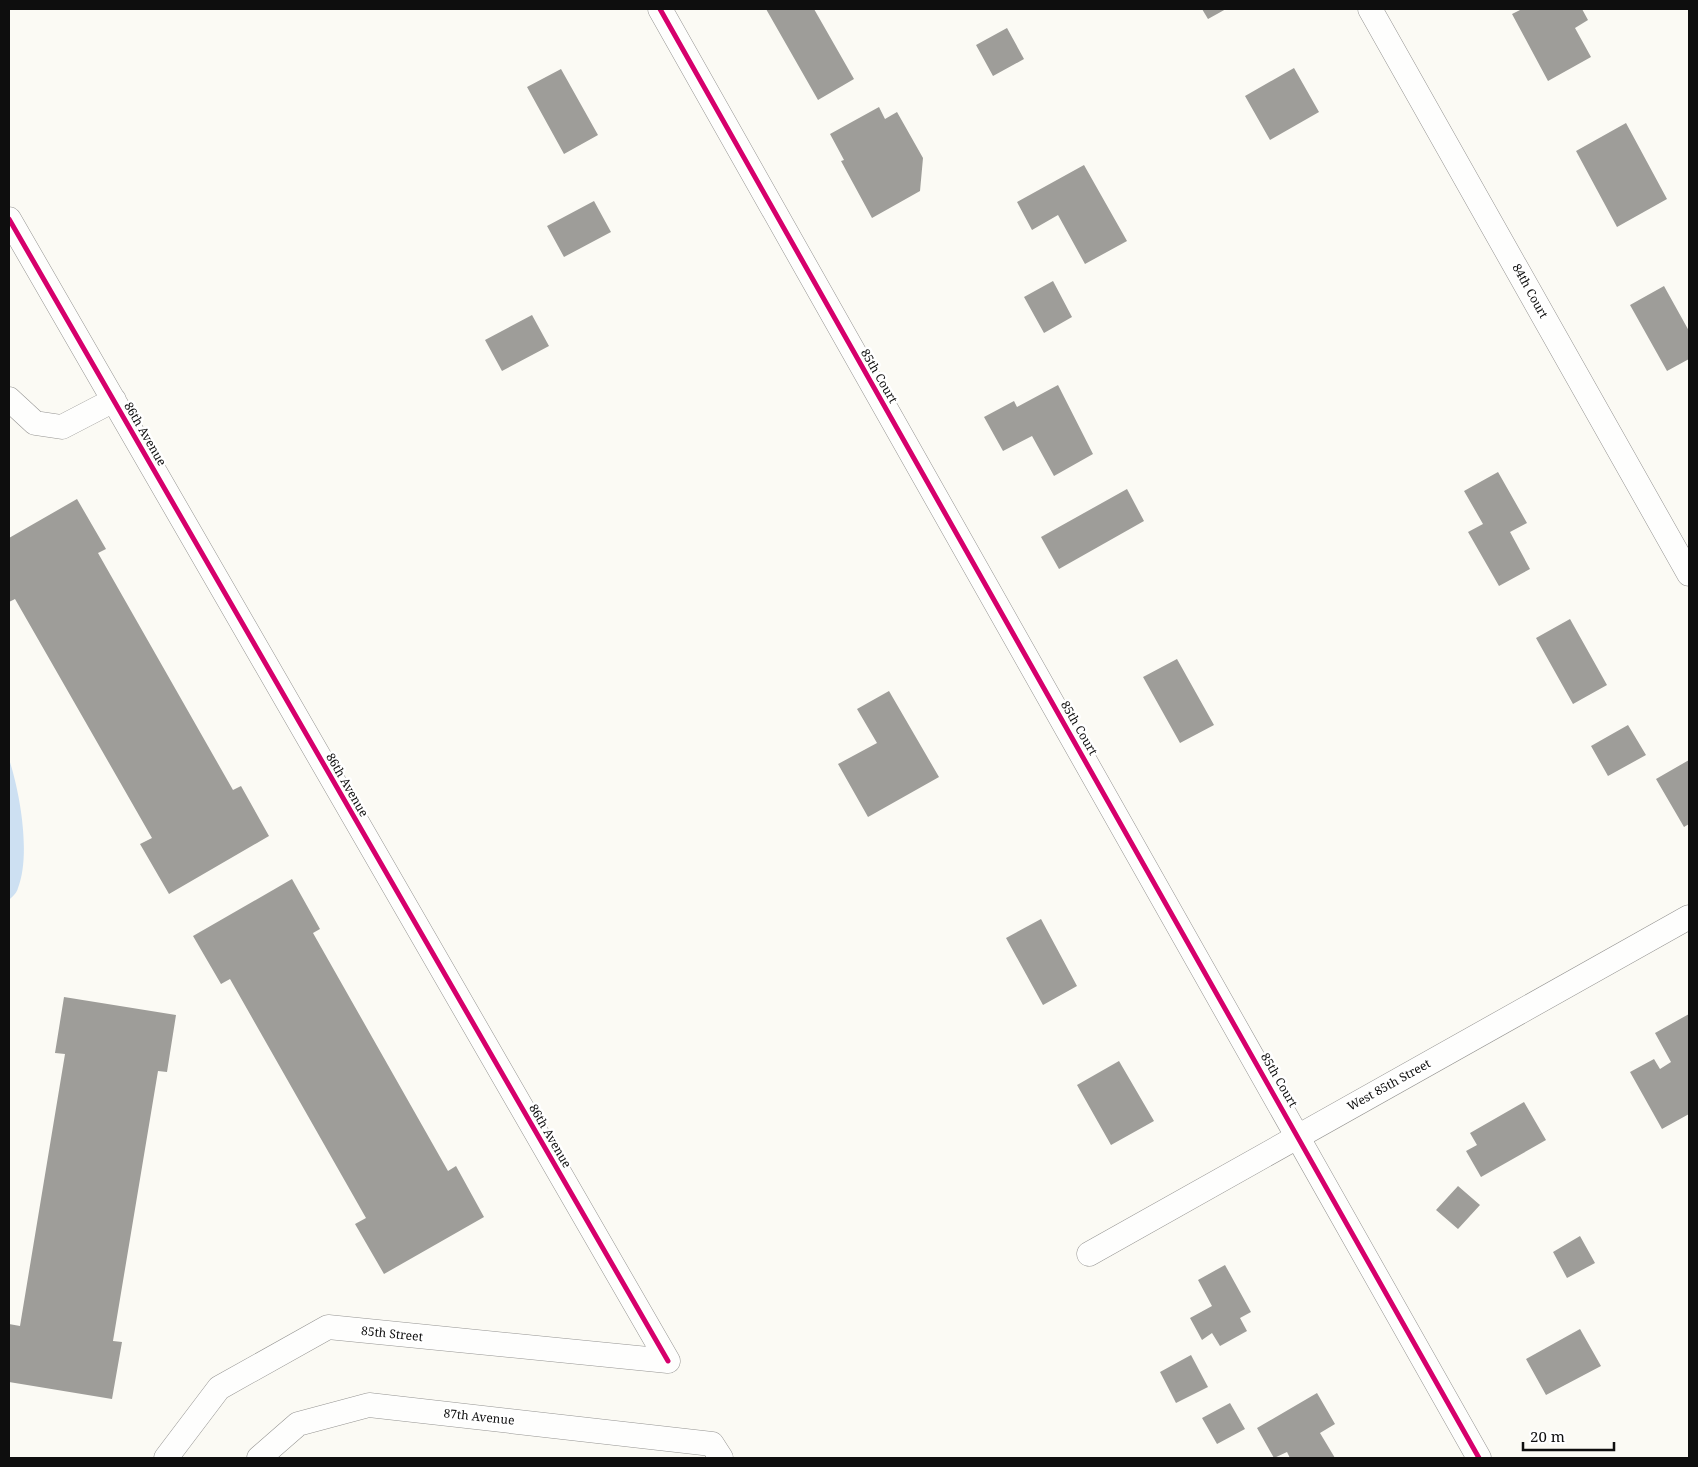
<svg xmlns="http://www.w3.org/2000/svg" width="1698" height="1467" font-family="'Noto Serif',serif">
<rect width="100%" height="100%" fill="#fbfaf4"/>
<!-- water -->
<path fill="#cde0f2" d="M9 759C20 793 31 854 18 888 17 893 12 897 9 900Z"/>
<!-- building -->
<path fill="#9e9d99" d="M766 9H814L854 79 818 100Z
M1202 9H1226L1208 19Z
M1522 9H1582L1588 20 1575 28 1591 57 1548 81 1512 14Z
M1007 28 1024 59 993 76 976 45Z
M1294 68 1319 112 1270 140 1245 96Z
M561 69 598 135 564 154 527 87Z
M879 107 885 119 897 112 923 158 920 191 872 218 841 161 844 160 830 134Z
M1626 123 1667 199 1617 227 1576 151Z
M1084 165 1127 241 1085 264 1058 215 1032 230 1017 202Z
M594 201 611 232 564 257 547 226Z
M1053 281 1072 317 1044 333 1024 297Z
M1664 286 1689 331V359L1667 371 1630 305Z
M532 315 549 346 502 371 485 340Z
M1058 385 1093 454 1054 476 1032 436 1003 451 984 417 1014 401 1017 407Z
M1498 472 1527 523 1510 532 1530 569 1499 586 1468 532 1483 524 1464 491Z
M1127 489 1144 521 1059 569 1041 537Z
M77 499 106 549 98 553 233 790 241 786 269 836 169 894 140 844 152 838 15 599 9 602V538Z
M1570 619 1607 685 1573 704 1536 638Z
M1177 659 1214 725 1180 743 1143 677Z
M889 691 939 777 868 817 838 764 877 743 857 709Z
M1628 725 1646 755 1608 776 1591 746Z
M1689 760V824L1684 827 1656 779Z
M292 879 320 929 313 933 448 1171 456 1166 484 1217 384 1274 355 1224 366 1218 230 979 221 984 193 936Z
M1041 919 1077 986 1043 1005 1006 938Z
M64 997 176 1015 167 1072 158 1071 113 1341 122 1342 112 1399 9 1382V1324L20 1326 65 1054 55 1053Z
M1689 1014V1114L1662 1129 1630 1072 1654 1059 1660 1069 1671 1062 1655 1033Z
M1119 1061 1154 1121 1111 1145 1077 1085Z
M1524 1102 1546 1140 1481 1177 1466 1151 1477 1145 1470 1133Z
M1458 1186 1480 1205 1458 1229 1436 1210Z
M1580 1236 1595 1263 1567 1278 1553 1252Z
M1225 1265 1251 1312 1240 1318 1247 1331 1220 1346 1212 1333 1202 1340 1190 1318 1212 1306 1198 1280Z
M1580 1329 1601 1366 1546 1395 1526 1359Z
M1191 1355 1208 1387 1176 1403 1160 1372Z
M1317 1393 1335 1424 1320 1433 1335 1458H1290L1287 1452 1274 1458 1257 1428Z
M1230 1403 1245 1429 1217 1444 1202 1418Z"/>
<g fill="none" stroke-linecap="round" stroke-linejoin="round">
<defs>
<path id="street" d="M660 9 1479 1458
M1370 9 1689 574
M9 219 668 1361
M9 399 35 423 62 427 114 400
M1089 1254 1689 917
M166 1458 219 1388 328 1327 668 1361
M259 1458 298 1424 369 1405 712 1444 721 1458"/>
</defs>
<!-- street casing -->
<use href="#street" stroke="#959492" stroke-width="25"/>
<!-- street -->
<use href="#street" stroke="#fefefd" stroke-width="24"/>
<defs>
<path id="cycleway" d="M660 9 1479 1458
M9 219 668 1361"/>
</defs>
<!-- cycleway casing -->
<use href="#cycleway" stroke="#fff" stroke-width="8"/>
<!-- cycleway -->
<use href="#cycleway" stroke="#d6006c" stroke-width="5"/>
</g>
<g text-anchor="middle" stroke-width="5" stroke-linejoin="round" paint-order="stroke">
<!-- street labels -->
<g font-size="12" fill="#0e0e0e" stroke="#fff">
<text transform="translate(1530 291) rotate(61)" y="4">84th Court</text>
<text transform="translate(879 376) rotate(60)" y="4">85th Court</text>
<text transform="translate(145 434) rotate(60)" y="4">86th Avenue</text>
<text transform="translate(1079 728) rotate(60)" y="4">85th Court</text>
<text transform="translate(347 785) rotate(60)" y="4">86th Avenue</text>
<text transform="translate(1279 1080) rotate(60)" y="4">85th Court</text>
<text transform="translate(1389 1085) rotate(-29)" y="4">West 85th Street</text>
<text transform="translate(550 1136) rotate(60)" y="4">86th Avenue</text>
<text transform="translate(392 1334) rotate(6)" y="4">85th Street</text>
<text transform="translate(479 1417) rotate(6)" y="4">87th Avenue</text>
</g>
</g>
<!-- border -->
<rect width="1698" height="1467" fill="none" stroke="#0e0e0e" stroke-width="20"/>
<!-- scale -->
<path d="M1523 1442v8h91v-8" fill="none" stroke="#0e0e0e" stroke-width="2.5"/>
<text x="1530" y="1442" font-size="15" fill="#0e0e0e" stroke="#ffffff" stroke-width="4" paint-order="stroke">20 m</text>
</svg>
